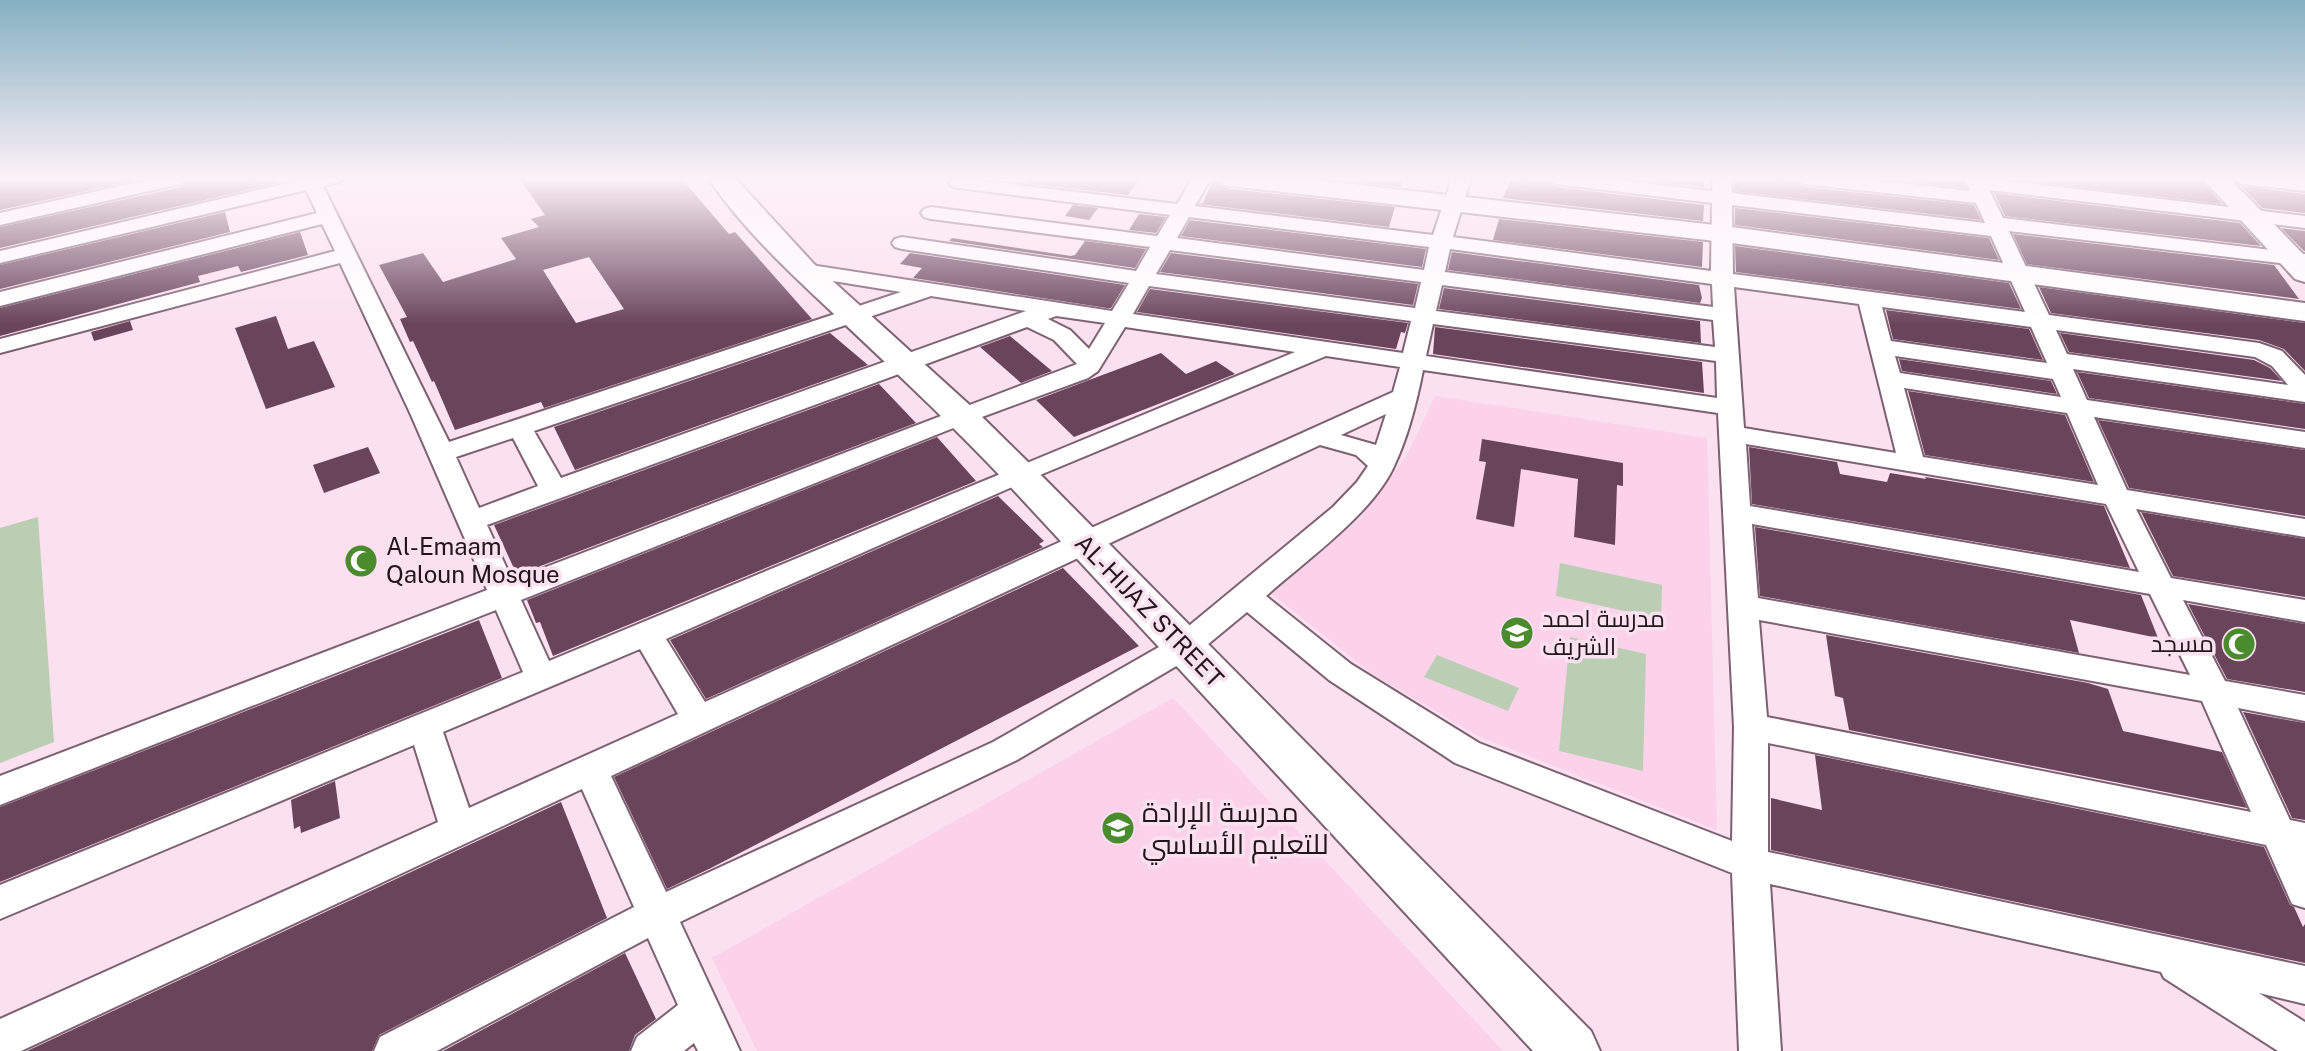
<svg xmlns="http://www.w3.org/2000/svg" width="2305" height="1051" font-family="'Public Sans',Cairo,sans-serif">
<rect width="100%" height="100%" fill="#fbe0f0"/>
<!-- built -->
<path fill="#fbd2ea" d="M1146 178H1159L1205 184 1197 198 1138 190Z
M1435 396 1707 438 1717 830 1478 736 1371 673 1272 594 1360 518 1407 455Z
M1173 698 1503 1051H757L712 958Z"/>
<!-- green -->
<path fill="#bbceb4" d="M38 517 54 742 0 763V528Z
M1560 563 1662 585 1661 619 1556 596Z
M1570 637 1646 654 1643 771 1559 751Z
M1437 655 1519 688 1508 711 1424 677Z"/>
<!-- building -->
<path fill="#69445b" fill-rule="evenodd" d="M0 178H146L0 210Z
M192 178H277V183L0 248V227L181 187Z
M519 178H681L729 234 735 232 812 319 544 408 541 402 455 430 434 381 432 382 413 341 410 342 400 319 407 317 379 265 423 253 443 282 516 259 501 238 539 227 531 219 545 215ZM589 257 624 309 576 323 543 270Z
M1025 178H1140L1128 195 1025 183Z
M1214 178 1219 185 1230 189 1395 207 1389 227 1199 204 1203 203Z
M1317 178H1403L1401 187Z
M1512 178H1544L1556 187 1704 205 1703 221 1503 198Z
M1620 178H1704V187Z
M1734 178H1792L1804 187 1974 205 1981 220 1734 191Z
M1873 178H1963L1966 188Z
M2002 178H2200L2222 204Z
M2241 186 2305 194V213L2262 208Z
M1994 193 2240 223 2261 246 2005 216Z
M1073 205 1098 208 1089 220 1065 216Z
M1735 208 1989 238 1999 260 1735 225Z
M225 212 230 232 0 289V265Z
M1139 214 1166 217 1156 233 1129 230Z
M1499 219 1703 242 1702 267 1493 240Z
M1190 220 1426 249 1422 267 1181 236Z
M2281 228 2305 231V251H2304Z
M300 232 308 255 241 272 238 266 198 276 200 282 0 336V308Z
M2013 234 2274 265 2299 299 2027 264Z
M952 238 1071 256 1075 255 1085 241 1146 249 1135 268 949 241Z
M1735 246 2009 283 2021 309 1736 272Z
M1452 252 1699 285 1702 298 1700 303 1448 270Z
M910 253 1125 285 1111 308H1107L913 278 922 268 900 264Z
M1171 253 1418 284 1413 305 1160 272Z
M2039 287 2305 323V371L2284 349 2259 340 2051 313Z
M1444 288 1700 321 1701 343 1439 309Z
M1150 289 1408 323 1405 333 1401 332 1396 349 1137 312Z
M1886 310 2029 329 2043 360 1893 339Z
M276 316 288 349 314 341 335 387 266 409 235 328Z
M130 321 133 330 94 341 91 332Z
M1435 327 1702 362 1704 393 1433 354Z
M830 333 868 365 575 470 554 427Z
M2060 333 2254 360 2270 368 2282 381 2069 352Z
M1010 336 1052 371 1021 383 980 347Z
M1161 353 1186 374 1216 361 1235 374 1074 437 1036 400Z
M1899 359 2051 381 2057 394 1902 371Z
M2077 372 2305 404V429L2089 398Z
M879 384 916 423 517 575 494 525Z
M1908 391 2065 415 2094 482 1925 455Z
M2098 420 2305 450V516L2129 488Z
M937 437 976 481 553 656 540 622 536 623 527 600Z
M1482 439 1623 463V486L1617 485 1615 545 1574 537 1578 479 1521 469 1514 527 1476 519 1486 462 1479 461Z
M368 447 380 473 324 493 313 465Z
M1749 447 1837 462 1840 474 1887 482 1890 473 1926 479 1925 477 2104 506 2130 568 1752 504Z
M998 496 1044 541 1039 544 1043 547 706 699 670 640Z
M2141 512 2305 539V597L2173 576Z
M1755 527 2141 595 2158 638 2070 620 2079 653 1760 596Z
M1063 568 1139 646 711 868 667 889 614 777Z
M2188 604 2305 624V692L2227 679Z
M479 620 502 678 0 882V807Z
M1826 635 2088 683 2108 689 2123 731 2222 752 2247 808 1849 730 1843 698 1835 696Z
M2243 712 2305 723V820L2292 818Z
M1815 755 2264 847 2290 905 2294 907 2303 927 2305 924V963L1771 850V798L1822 810Z
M335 781 340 818 301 833 300 826 294 829 291 800Z
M561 802 607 918 379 1035 372 1051H27Z
M625 953 656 1019 635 1035 629 1051H443Z"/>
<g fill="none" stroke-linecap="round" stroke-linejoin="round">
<defs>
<path id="street" d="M156 178H190L180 184 0 225V213Z
M301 178H343L340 182 323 186 449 442 901 292 796 275 793 270 796 265 804 264 1112 311 1129 283 902 249 895 247 892 243 895 239 902 237 1136 271 1150 247 931 219 924 217 921 213 924 209 931 207 1157 236 1170 215 952 187 949 183 958 178 1177 204 1193 178H1211L1195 206 1433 235 1452 178H1471L1453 237 1711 271 1712 203 1556 184 1546 178H1601L1712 191 1713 178H1731L1732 193 1985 223 1976 203 1804 184 1794 178H1852L1970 191 1965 178H1983L2305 216V228L1989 190 2003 218 2305 254V266L2009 231 2049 315 2259 343 2282 351 2305 375V402L2073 369 2087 400 2305 432V448L2094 417 2127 490 2305 519V537L2136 509 2171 578 2305 600V622L2183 600 2225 681 2305 695V721L2238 708 2290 820 2305 823V908L2292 904 2266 845 1768 743V852L2305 966V1004L2259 993 2305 1022V1051H2278L2164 978 2161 972 1770 884 1781 1051H1739L1732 873 1455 763 1329 680 1247 612 1195 655 1017 760 680 922 740 1051H698L694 1043 684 1051H631L637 1037 678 1005 648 938 437 1051H374L380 1037 634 907 582 789 21 1051H0V1019L438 822 414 745 0 919V885L523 672 496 610 0 805V776L487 590 411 415 340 263 0 353V339L335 251 322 224 0 306V292L317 213 306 190 0 263V251L301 180ZM1732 205 1991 236 2025 312 1733 274ZM1189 217 1429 247 1424 270 1177 238ZM1450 249 1712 284 1713 307 1445 272ZM1170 250 1421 282 1415 308 1156 274ZM1442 285 1713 320 1715 347 1436 311ZM1149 286 1411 321 1403 353 1133 314ZM1734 287 1859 304 1896 453 1744 428ZM931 296 1026 311 561 478 534 431ZM1882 307 2031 327 2047 363 1891 341ZM1056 316 1105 323 1089 349 1070 330 1048 319ZM1433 324 1716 361 1717 398 1426 356ZM1027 327 1054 340 1077 364 512 580 487 525ZM1125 327 1295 352 549 661 521 600 971 421 1088 378 1098 371ZM2056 330 2255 357 2272 366 2288 385 2067 354ZM1326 356 1400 367 1393 392 705 702 666 639 1028 480ZM1895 356 2053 379 2061 397 1900 373ZM1423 370 1718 413 1734 727 1732 841 1479 743 1351 664 1266 596C1305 561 1375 512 1395 464 1408 436 1417 401 1423 370ZM1904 388 2067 413 2098 485 1923 457ZM1386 414 1376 445 1341 435ZM513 438 538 486 479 508 456 457ZM1746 444 2106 504 2139 572 1750 506ZM1320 445 1356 455 1368 466 1357 482 1333 507 1173 639 993 742 666 892 611 776ZM1752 524 2150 594 2190 675 1758 598ZM1759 620 2202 701 2251 812 1767 717ZM640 649 678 714 469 808 443 732Z
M2232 178 2305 179V191L2242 184Z"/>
<path id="secondary" d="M708 178H735L814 264 974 409 1032 466 1591 1031 1600 1051H1533L1006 482C956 429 903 379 850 329 800 282 747 235 708 178Z
M1217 178H1297L1724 226 2305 303V321L1724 242 1230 186 1221 184Z
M2202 178H2229L2305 256V282L2295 279Z"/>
</defs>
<!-- street casing -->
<use href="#street" stroke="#7d6072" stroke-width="4"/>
<!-- secondary casing -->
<use href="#secondary" stroke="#7d6072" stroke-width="4"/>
<!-- street -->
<use href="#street" fill="#fff" fill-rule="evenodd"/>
<!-- secondary -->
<use href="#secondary" fill="#fff" fill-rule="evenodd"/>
</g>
<!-- sky -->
<linearGradient id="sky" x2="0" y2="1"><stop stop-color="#85b0c1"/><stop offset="0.55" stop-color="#fdf1f8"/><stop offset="1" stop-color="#fdf1f8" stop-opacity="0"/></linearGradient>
<rect width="2305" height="325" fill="url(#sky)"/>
<!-- icons -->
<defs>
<symbol id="mosque-disc" viewBox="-11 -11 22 22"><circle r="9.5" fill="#4a8b2d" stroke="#fbe0f0"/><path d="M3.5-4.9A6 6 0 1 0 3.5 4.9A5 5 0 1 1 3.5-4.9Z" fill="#fff"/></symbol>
<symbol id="school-disc" viewBox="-11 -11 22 22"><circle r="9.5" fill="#4a8b2d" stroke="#fbe0f0"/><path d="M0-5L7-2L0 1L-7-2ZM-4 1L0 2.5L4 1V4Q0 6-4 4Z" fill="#fff"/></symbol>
</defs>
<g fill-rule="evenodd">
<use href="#mosque-disc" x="342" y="542" width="38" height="38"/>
<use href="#school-disc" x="1498" y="614" width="38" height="38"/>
<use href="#mosque-disc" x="2220" y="625" width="38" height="38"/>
<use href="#school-disc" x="1099" y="809" width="38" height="38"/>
</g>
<g text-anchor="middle" stroke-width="7" stroke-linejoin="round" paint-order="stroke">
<!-- poi labels -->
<g font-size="24" fill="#22161d" stroke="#fbe0f0" text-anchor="start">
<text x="386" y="555">Al-Emaam<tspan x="386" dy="28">Qaloun Mosque</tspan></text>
<text x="1542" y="627">مدرسة احمد<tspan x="1542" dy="28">الشريف</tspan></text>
<text x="2214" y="652" text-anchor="end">مسجد</text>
</g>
<!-- street labels -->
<g font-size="24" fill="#22161d" stroke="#fbe0f0">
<text transform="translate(1149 611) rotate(46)" y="8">AL-HIJAZ STREET</text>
</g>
<!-- near-poi labels -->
<g font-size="28" fill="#22161d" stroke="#fbe0f0" text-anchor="start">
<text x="1142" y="822">مدرسة الإرادة<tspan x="1142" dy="32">للتعليم الأساسي</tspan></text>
</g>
</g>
</svg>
